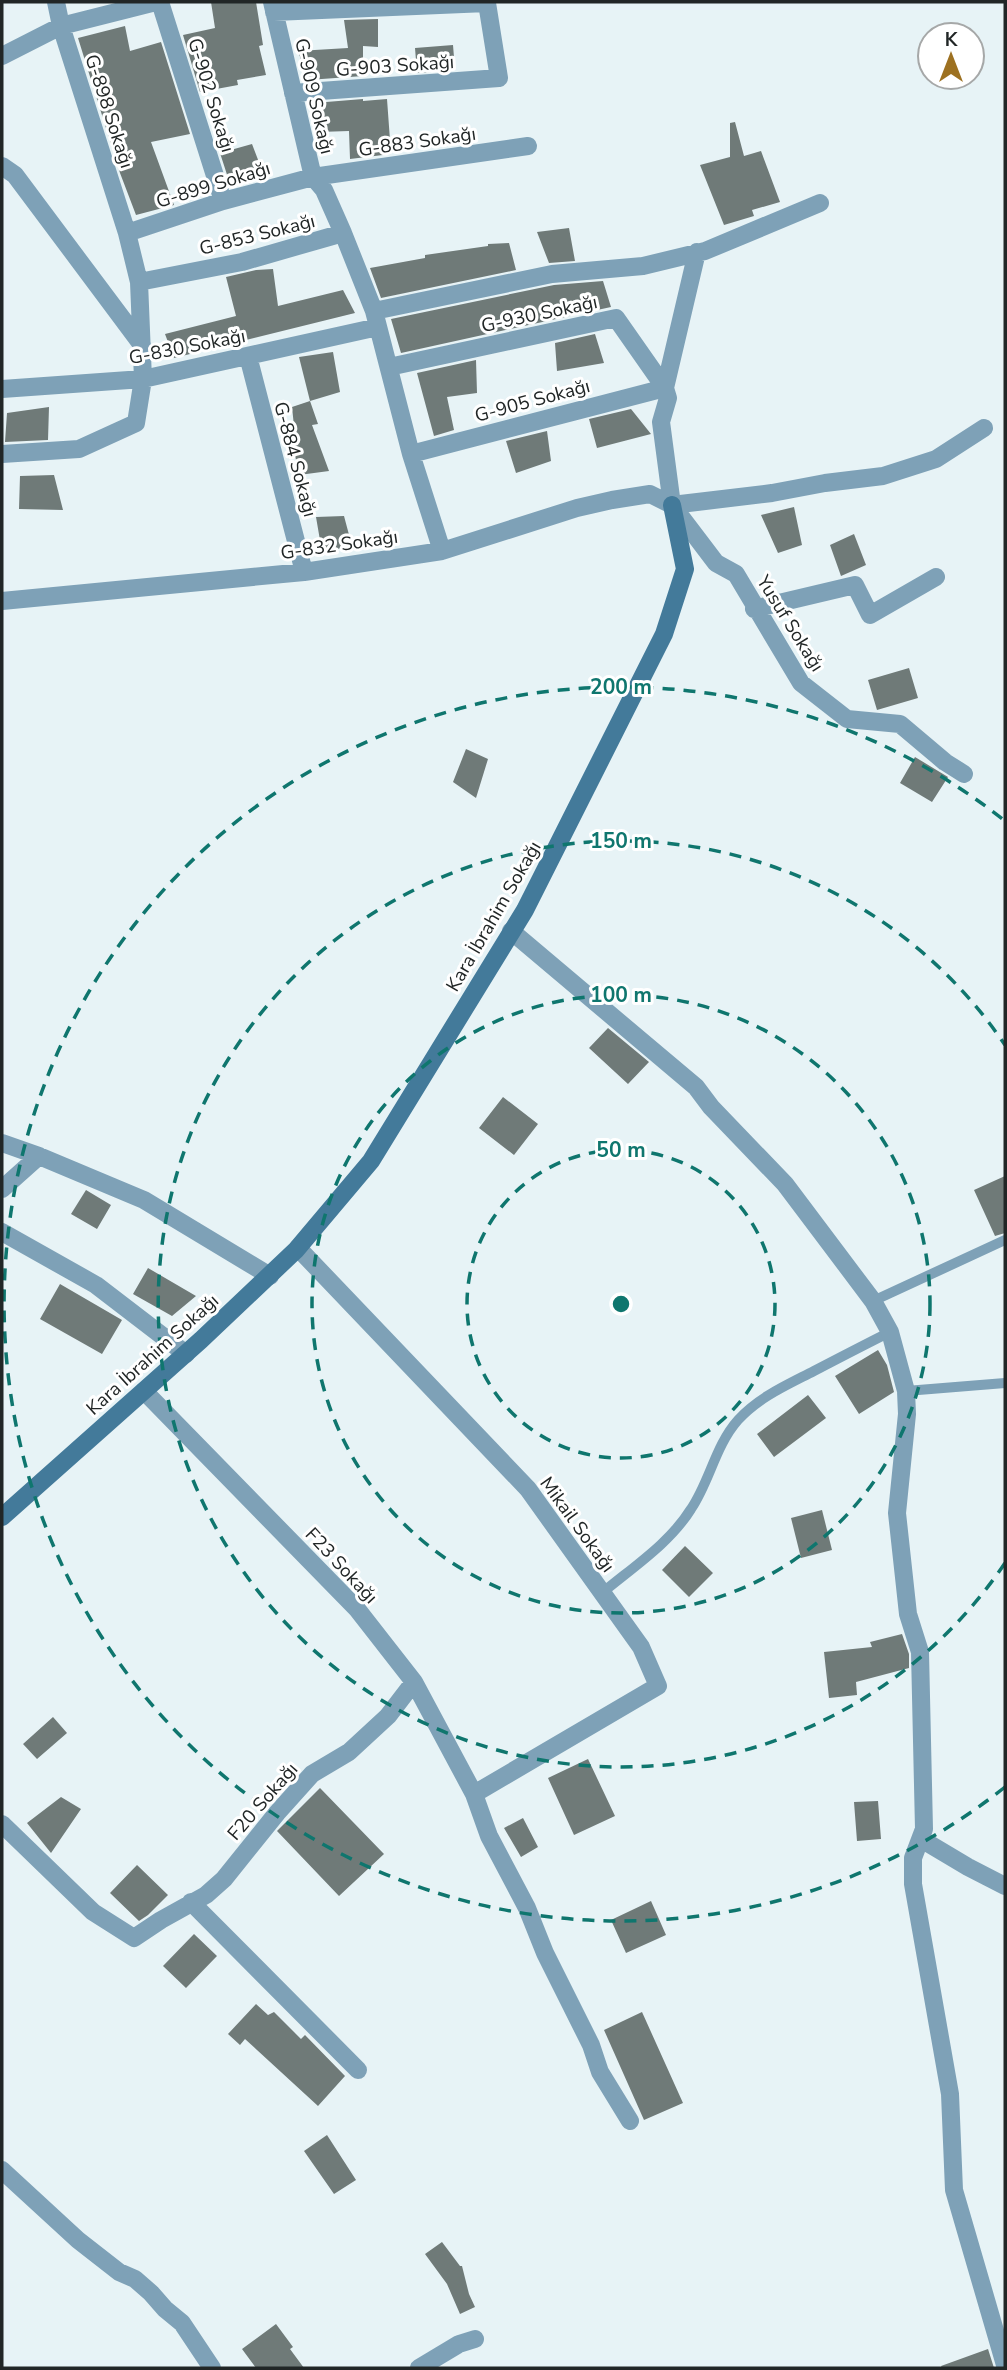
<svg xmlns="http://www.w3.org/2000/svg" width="1007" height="2370" font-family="'Nunito Sans',sans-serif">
<rect width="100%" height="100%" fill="#e7f3f6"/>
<!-- building -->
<path fill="#6f7a78" d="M211 2H256L263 45 259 46 266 75 237 80 238 85 200 92 183 35 215 28Z
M378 19V47L363 46V76L308 80 298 51 348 48 344 20Z
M125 26 130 51 161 42 190 134 151 142 174 205 136 215 120 173 78 38Z
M453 45 455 70 417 73 415 48Z
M363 99V101L387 99 391 154 350 159 349 131 319 132 314 103Z
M735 122 744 156 761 151 780 202 752 210 754 216 724 225 700 165 730 157V123Z
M252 144 265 178 231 187 220 153Z
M569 228 575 261 549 263 537 232Z
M509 243 516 270 381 298 370 268 425 258V255L488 246V244Z
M273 269 278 306 343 290 355 313 174 358 165 334 236 316 226 277 256 270Z
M603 281 611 307 401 353 391 319 554 285Z
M595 334 604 363 557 371 555 343Z
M333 352 340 392 310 401 299 357Z
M476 360 477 393 447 397 454 430 434 436 417 373Z
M310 401 318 424 312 425 329 471 299 475 293 445H296L292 407Z
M49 407 48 440 5 442 7 413Z
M631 409 651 434 597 448 589 419Z
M547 431 551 461 516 473 506 441Z
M54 475 63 510 19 509 20 476Z
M794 507 802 545 778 553 761 515Z
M344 516 352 546 322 552 316 517Z
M854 534 866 565 841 576 830 545Z
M909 668 918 698 877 710 868 680Z
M466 749 488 759 476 798 453 782Z
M915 757 948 777 932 802 900 783Z
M608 1028 649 1062 628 1084 589 1048Z
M503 1097 538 1124 514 1155 479 1128Z
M1005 1176V1233L995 1236 974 1190Z
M86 1190 111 1205 97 1229 71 1214Z
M148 1268 196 1296 172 1316 133 1294Z
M60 1284 122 1320 102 1354 40 1319Z
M878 1350 887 1365 894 1392 859 1414 835 1376Z
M808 1395 826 1418 774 1457 757 1434Z
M822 1510 832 1550 801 1558 791 1518Z
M685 1546 713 1573 689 1597 662 1570Z
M902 1634 909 1654V1668L856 1682 857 1695 829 1698 824 1652 872 1647 870 1642Z
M53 1717 67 1733 37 1759 23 1744Z
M588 1759 615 1816 574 1835 548 1778Z
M320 1788 384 1854 339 1896 277 1831Z
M61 1797 81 1809 51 1853 27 1823Z
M878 1801 881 1839 857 1841 854 1802Z
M523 1818 538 1847 521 1857 504 1828Z
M137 1865 168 1895 148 1915 139 1921 110 1893Z
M651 1901 666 1935 626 1953 611 1920Z
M194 1934 217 1956 186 1988 163 1966Z
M256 2004 268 2015 274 2012 301 2039 305 2035 345 2076 318 2106 245 2039 240 2045 228 2034Z
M642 2012 683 2103 644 2120 604 2030Z
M327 2135 356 2180 334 2194 304 2151Z
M442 2242 460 2266H462L469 2294 475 2307 460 2314 447 2284 425 2254Z
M276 2324 293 2347 290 2349 304 2368H256L242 2349Z
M988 2349 994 2368H942L941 2366Z"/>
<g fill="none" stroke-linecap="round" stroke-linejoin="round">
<!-- lane -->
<path stroke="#7ea1b7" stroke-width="10" d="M873 1301 1005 1240
M906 1391 1005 1383
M602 1593C633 1567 670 1543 691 1509 710 1481 715 1446 738 1420 759 1397 787 1385 814 1371 839 1358 864 1345 890 1332"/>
<!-- street -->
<path stroke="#7ea1b7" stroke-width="18" d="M160 2 223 201
M272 2 313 177 324 190 343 233
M274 12 487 3 499 78 293 93
M2 56 61 26 156 2
M2 166 15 175 142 345
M127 233 223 201 313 177 528 146
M139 282 242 262 343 233 374 311 411 454 442 551
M374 311 552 274 643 266 705 251 820 203
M248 356 304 572
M389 367 616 318 665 388 411 454
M2 389 143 379 378 327
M2 454 79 449 136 423 143 379 139 282 127 233 61 26 56 2
M672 505 772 493 825 483 883 476 936 459 984 428
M672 505 661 422 668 398 665 388 697 252
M2 601 304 572 442 551 577 508 612 500 650 494 672 505 716 563 736 574 801 683 847 719 900 724 945 762 964 774
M754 609 855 585 870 615 936 577
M511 931 696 1087 711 1107 785 1184 873 1301 890 1332 906 1391 907 1414 897 1513 908 1614 920 1652 924 1829 913 1858V1884L950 2094 954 2190 1005 2365
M2 1143 39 1156 144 1200 270 1276
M2 1189 39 1156
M2 1232 96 1285 186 1354
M298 1248 528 1489 641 1647 658 1686 474 1794
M144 1391 357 1609 414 1682 474 1794 489 1836 527 1908 545 1953 591 2045 600 2072 630 2121
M2 1824 93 1912 134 1938 161 1920 206 1895 224 1879 277 1813 312 1774 349 1752 388 1716 414 1682
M921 1839 968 1867 1005 1886
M191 1902 358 2070
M2 2170 78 2240 119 2272 135 2279 151 2293 165 2309 182 2323 212 2368
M419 2368 459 2344 475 2339"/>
<!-- secondary -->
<path stroke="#437a9a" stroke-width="18" d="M2 1517 201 1340 296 1250 371 1161 525 910 664 634 685 569 672 505"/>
</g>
<!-- distance rings -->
<g fill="none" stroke="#0f766e" stroke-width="3.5" stroke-dasharray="12 9">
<circle cx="621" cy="1304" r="154"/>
<circle cx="621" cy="1304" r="309"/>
<path d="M1005 1563A463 463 0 1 1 1005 1045"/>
<path d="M1005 1787A617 617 0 1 1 1005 821"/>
</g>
<g text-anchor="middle" stroke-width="6" stroke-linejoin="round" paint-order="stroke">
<!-- street labels -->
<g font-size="19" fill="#212626" stroke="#fff">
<text transform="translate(395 65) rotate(-4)" y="7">G-903 Sokağı</text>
<text transform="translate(212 95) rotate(73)" y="7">G-902 Sokağı</text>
<text transform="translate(315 96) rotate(77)" y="7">G-909 Sokağı</text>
<text transform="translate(110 111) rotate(72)" y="7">G-898 Sokağı</text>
<text transform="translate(417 141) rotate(-8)" y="7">G-883 Sokağı</text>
<text transform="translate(213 184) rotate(-17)" y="7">G-899 Sokağı</text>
<text transform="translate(257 234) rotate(-14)" y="7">G-853 Sokağı</text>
<text transform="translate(539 313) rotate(-12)" y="7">G-930 Sokağı</text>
<text transform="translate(187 346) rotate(-11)" y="7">G-830 Sokağı</text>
<text transform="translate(532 400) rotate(-15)" y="7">G-905 Sokağı</text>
<text transform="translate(296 459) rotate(75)" y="7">G-884 Sokağı</text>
<text transform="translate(339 544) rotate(-8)" y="7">G-832 Sokağı</text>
<text transform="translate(791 623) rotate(58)" y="7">Yusuf Sokağı</text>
<text transform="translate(493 916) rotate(-60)" y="7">Kara İbrahim Sokağı</text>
<text transform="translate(152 1354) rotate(-42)" y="7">Kara İbrahim Sokağı</text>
<text transform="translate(578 1524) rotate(54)" y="7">Mikail Sokağı</text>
<text transform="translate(342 1565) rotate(47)" y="7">F23 Sokağı</text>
<text transform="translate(262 1801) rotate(-49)" y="7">F20 Sokağı</text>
</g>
</g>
<circle cx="621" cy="1304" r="10" fill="#0f766e" stroke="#fff" stroke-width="3.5"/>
<g font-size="21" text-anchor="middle" font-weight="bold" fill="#0f766e" stroke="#fff" stroke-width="6" stroke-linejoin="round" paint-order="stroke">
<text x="621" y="694">200 m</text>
<text x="621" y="848">150 m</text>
<text x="621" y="1002">100 m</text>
<text x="621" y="1157">50 m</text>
</g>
<!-- border -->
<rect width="1007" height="2370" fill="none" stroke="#212626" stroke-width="7"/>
<!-- north arrow -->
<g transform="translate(951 56)"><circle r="33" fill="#ffffff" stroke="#a6a8a8" stroke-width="2"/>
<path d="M0-5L12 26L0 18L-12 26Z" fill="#9d7121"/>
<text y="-10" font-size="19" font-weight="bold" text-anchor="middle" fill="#212626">K</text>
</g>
</svg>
